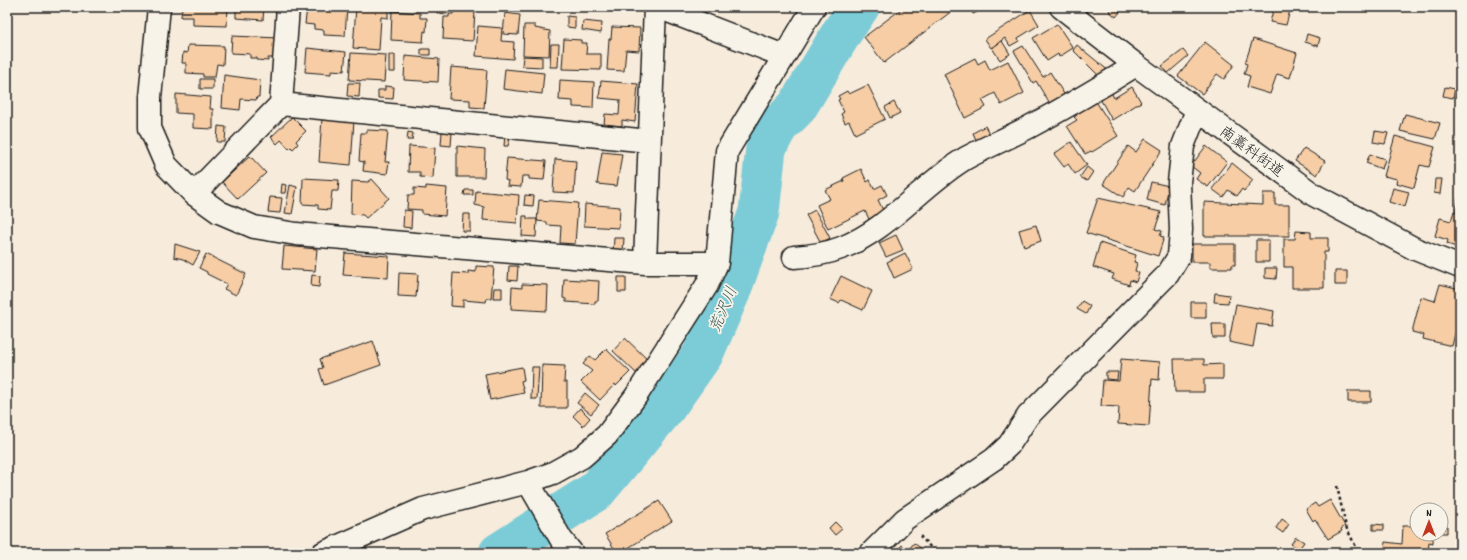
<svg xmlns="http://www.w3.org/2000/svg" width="1467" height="560" font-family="Dekko,'Klee One',sans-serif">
<rect width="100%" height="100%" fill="#f7ebdb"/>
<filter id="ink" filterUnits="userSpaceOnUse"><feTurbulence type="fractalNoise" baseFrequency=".025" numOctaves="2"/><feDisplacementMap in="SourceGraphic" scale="8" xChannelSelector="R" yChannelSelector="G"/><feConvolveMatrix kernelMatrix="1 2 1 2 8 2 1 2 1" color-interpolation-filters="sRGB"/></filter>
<g filter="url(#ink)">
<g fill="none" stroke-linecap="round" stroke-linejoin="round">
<!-- river -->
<path stroke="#7cccd7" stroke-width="41" d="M499 553 596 491 665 408 703 354 730 292 759 212 766 148 778 126 797 107 842 32 859 7"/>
</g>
<!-- building -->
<path fill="#f6cda5" stroke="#1c1c1c" d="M182 7H228L227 26 193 25V17H181Z
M236 7H264L263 20 236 18Z
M307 7H347L345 36 324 35V30L314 29V25L305 24Z
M356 7H388V18L381 17 379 50 353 48Z
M438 7H448L447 14 437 13Z
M904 7H957L884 63 864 37Z
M970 7H988L973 14Z
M1113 7H1124L1116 17 1109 11Z
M1274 7H1291L1286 25 1270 22Z
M454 9 475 12 473 41 443 39 444 17H449V14H453Z
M1030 10 1039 25 1018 38 1019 41 1010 46 1005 38 991 48 985 39Z
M392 11 420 13V18H427L426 32 424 31 423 42 391 40Z
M505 13 520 15 518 35 503 34Z
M567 16 575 17V28L567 27Z
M583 21 602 23 601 33 582 30Z
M1057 24 1073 48 1059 57 1058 54 1047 61 1033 38Z
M524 25H535V28L550 31 549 56 523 55Z
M478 26 502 28 501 41 514 42 513 59 476 56Z
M612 27 640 28 639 51 626 50 624 71 607 70 609 39H611Z
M1307 34 1320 38 1318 46 1305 42Z
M232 36 279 38 278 58H268V61L257 60V58H250V54L231 53Z
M564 39 581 40V43H587L586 54H601V70L562 69Z
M1253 39 1297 53 1290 78 1277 74 1270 94 1247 87 1250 76 1244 74 1247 64 1245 63Z
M1002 41 1010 54 1000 60 992 48Z
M1205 42 1234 65 1224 79 1217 74 1202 94 1178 76Z
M551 44H559L558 67H550Z
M188 45 224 46 223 65 217 64 215 77H203V74L186 73V63H182L183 52 187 53Z
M1077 45 1110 72 1102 79 1073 50Z
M1023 46 1043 77 1050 72 1066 97 1051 106 1036 81 1033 83 1014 51Z
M307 48 346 52 344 71 331 70V74L305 72Z
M421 49H430V55H421Z
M1183 50 1188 56 1168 73 1162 66Z
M351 53 386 55 384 82 349 80Z
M389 55H395V72H389Z
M405 56 439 59 438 82 404 80Z
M523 56 542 57V67L522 66Z
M975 58 978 64 985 60 990 70 1008 61 1024 93 1001 105 995 93 982 100 986 107 965 118 944 74Z
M451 67 487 70 484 108 470 107V100L449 99Z
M505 69 544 73 542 94 503 89Z
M224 75 260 80 259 97H257L256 100 241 99 240 110 222 108Z
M200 79H213V89H200Z
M560 80 594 82 593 108 573 107V101L559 100Z
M601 81 638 84 635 122 622 120V126L604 124 605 114 619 115 620 100 599 98Z
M348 83H360L359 97 347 96Z
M868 85 885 119 855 134 849 121 845 123 841 114 844 112 838 100 840 99 838 96 847 91 849 94Z
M385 86 394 87 393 99 378 98V90H385Z
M1132 87 1141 102 1112 120 1099 97 1110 90 1114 98Z
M1445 87 1455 89 1453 98 1443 96Z
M176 94 211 97 210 109H213V129L193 128V114L176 113Z
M1095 100 1118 136 1092 152 1091 151 1085 154 1067 126 1077 120 1074 117 1077 115 1075 113Z
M894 102 900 113 890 118 885 107Z
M1405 114 1440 123 1435 139 1400 131Z
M292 117 306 131 296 141 298 144 293 149 291 147 289 149 281 140 277 144 271 137Z
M322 118 354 120 351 165 319 162Z
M218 126 226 127 225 142H217Z
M985 126 990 135 977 142 973 133Z
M367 130 388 131 385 162H389L387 174 363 171 364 162 359 161 361 133H367Z
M1375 131 1388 133 1385 144 1373 142Z
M408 132 413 133 412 140H407Z
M442 132 452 133 451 146 441 145Z
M505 134 511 135 508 146H504Z
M1395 136 1435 147 1429 167 1420 165 1414 188 1396 183 1397 179 1384 176Z
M1145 139 1162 150 1135 191 1129 187 1123 197 1103 184 1128 146 1136 152Z
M1071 142 1087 165 1075 174 1068 164 1064 167 1054 154Z
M409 146 435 148 433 178 420 177V172H408Z
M457 146 485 149 484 177H457Z
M1206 146 1227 162 1208 187 1196 179 1200 173 1191 166Z
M1304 148 1325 161 1317 175 1295 161Z
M602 152 622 154 617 186 597 184Z
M1370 154 1385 159 1382 169 1366 163Z
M250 156 266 173 238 199 222 182Z
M507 158 546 161 544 180 529 179V176H522L521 187 507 186 508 181 505 180Z
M555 159 576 161 574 193 553 192Z
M1232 163 1253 180 1244 191 1242 189 1237 196 1228 190 1223 197 1212 189Z
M1087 167 1093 172 1087 181 1080 177Z
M861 169 867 182 870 180 874 189 882 185 887 195 878 200 885 214 870 221 865 211 828 229 817 205 830 199 825 190 844 181 843 178Z
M303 178 339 180 338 191H332L330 210 318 209V205L302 204Z
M372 179 389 198 366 218 363 215 351 214 352 181 368 182Z
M1435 179H1442L1440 194 1434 193Z
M1151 182 1169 186 1165 205 1147 200Z
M282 184 286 185 285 193H281Z
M290 185 297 187 292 214 285 213Z
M426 186 447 188 445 216 422 214V210L407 209 408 195H414V188L426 189Z
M1393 188 1409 192 1405 207 1389 202Z
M465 190H473V195H464Z
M476 191 519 195 517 223 483 220 484 207 475 205Z
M1263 193H1275V205H1289V236H1204V202L1263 205Z
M1459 194H1460V211L1456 210Z
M525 195 534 196 533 206 524 205Z
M270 197 282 198 280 213 268 212Z
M1098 198 1161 212 1155 229 1162 231 1160 236 1164 237 1158 256 1086 233Z
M539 200 578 203 575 244 560 243 561 226 547 225V222L537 221Z
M585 204 620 207 619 228 584 226Z
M404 210 412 211 411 228 403 227Z
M815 210 830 238 821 243 806 215Z
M1454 211 1460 213V248L1447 244 1448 240 1435 236 1440 218 1451 221Z
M463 214H470V231H462Z
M523 216H527V219H537L536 237 522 236Z
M1036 225 1041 241 1024 247 1019 230Z
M1296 231 1311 232V238H1328V252H1324V288H1292V267H1284V239H1295Z
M896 235 903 250 886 257 879 243Z
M614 238H624L623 252H613Z
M1256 240H1269V262H1256Z
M1100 243 1136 255 1134 262 1137 263 1135 271 1139 272 1136 282 1130 280 1129 285 1112 279 1114 274 1093 267Z
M175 244 200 252 193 265 183 259 174 257Z
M1192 244H1235V265H1232V268H1210V262H1192Z
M284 246 317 249 315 271 282 269Z
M345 253 389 256 388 278 343 275Z
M905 253 913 269 894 278 887 262Z
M206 254 246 274 236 295 224 289 227 284 207 274V272L199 268Z
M476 266 494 267 491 298H487L486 302 463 300V307L451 306 453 273 468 274V271L476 272Z
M509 266H518L517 281 508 280Z
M1265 268H1277L1276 279 1265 278Z
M1335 271H1347V285H1335Z
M399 273 418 274 416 297 398 296Z
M312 275 320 276 319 287 311 286Z
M841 276 872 291 863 310 841 300 839 303 830 299Z
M618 277H626V292H618Z
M564 279 599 281 598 301H595V304L566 302V299L563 298Z
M522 284 548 285 547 311 511 309 512 287 522 288Z
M1440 284 1460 289V314L1452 346 1423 339 1424 335 1412 332 1421 297 1435 301Z
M494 288H502V298H493Z
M1215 293 1229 295 1228 303 1214 302Z
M1082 301 1090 306 1086 314 1077 309Z
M1191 302H1206V318H1191Z
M1236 304 1274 311 1272 326 1257 324 1253 347 1229 342Z
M1212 324H1225V338H1213Z
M625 338 649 361 637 374 613 351Z
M373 341 381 365 324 385 319 369 323 368 320 359Z
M606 349 630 372 616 386 615 384 600 400 581 382 592 371 583 364 590 356 595 360Z
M1121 359 1160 362 1159 380 1152 379 1149 426 1118 424 1119 407 1101 406 1103 380 1119 381Z
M1174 359H1204V365L1223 364V379H1204V392H1175Z
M542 365 565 366 564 382H567V408H541Z
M522 367 524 380 521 381 524 393 490 400 485 374Z
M532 367H539L537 399H531Z
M1106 372H1118L1117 380 1106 379Z
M1348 391H1371V402H1348Z
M585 393 599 405 591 414 577 403Z
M580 408 590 418 583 426 573 416Z
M1330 500 1345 526 1341 529 1342 531 1328 539 1315 519 1313 521 1306 509 1315 503 1318 507Z
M659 501 672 521 620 553H617L605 534Z
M1282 519 1289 524 1283 533 1276 528Z
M835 522 842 529 835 535 829 528Z
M1373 524 1384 525V530H1373Z
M1403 526H1417V534H1433V543L1429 542 1428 553H1384L1385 542 1402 544Z
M1441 526H1447V533H1441Z
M1458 526H1460V553H1459Z
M1296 537 1304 542 1299 549 1291 544Z
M914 543 927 553H895L902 545 908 550Z"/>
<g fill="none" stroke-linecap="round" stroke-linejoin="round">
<defs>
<path id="minor" d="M159 7 150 97V128L166 165 194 194 219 212 254 227 296 234 645 263H717
M288 7 281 104 649 141
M658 7 784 56
M194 194 281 104
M794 257C810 256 826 254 841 248 889 230 922 184 966 158 986 147 1008 138 1029 127 1065 108 1101 87 1136 65
M645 263 655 7
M528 482 561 539 572 553
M323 553 423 509 528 482 553 473 582 457 607 435 636 396 707 285 717 263 727 151 814 7
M871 553 905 519 994 459 1009 445 1028 416 1168 274 1179 256 1181 230 1179 182 1183 146 1197 110"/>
<path id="major" d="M1061 7 1136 65 1314 195 1415 249 1460 267"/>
</defs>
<!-- minor casing -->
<use href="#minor" stroke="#1c1c1c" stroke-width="25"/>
<!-- major casing -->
<use href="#major" stroke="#1c1c1c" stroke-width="25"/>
<!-- path -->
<path stroke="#1c1c1c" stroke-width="2.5" stroke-dasharray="3 3" stroke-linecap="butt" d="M1337 486 1346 527 1359 553
M920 536 936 553"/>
<!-- minor -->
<use href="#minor" stroke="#f7f3e8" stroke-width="22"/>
<!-- major -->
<use href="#major" stroke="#f7f3e8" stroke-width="22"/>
</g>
</g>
<g text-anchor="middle" stroke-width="3.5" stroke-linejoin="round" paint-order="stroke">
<!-- street labels -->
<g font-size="15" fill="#1c1c1c" stroke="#f7f3e8">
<text transform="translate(1252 151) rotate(36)" y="5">南藁科街道</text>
</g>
<!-- water labels -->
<g font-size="16" font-style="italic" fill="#3e5a5d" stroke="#f7f3e8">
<text transform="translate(722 309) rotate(-67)" y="6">荒沢川</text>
</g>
</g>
<!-- margin -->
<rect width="1467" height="560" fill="none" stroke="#f7f3e8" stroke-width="24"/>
<rect x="12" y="12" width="1443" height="536" fill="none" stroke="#1c1c1c" stroke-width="1.5" filter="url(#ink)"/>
<!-- north arrow -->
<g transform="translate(1429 522)"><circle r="19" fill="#f7f3e8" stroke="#9f9d96"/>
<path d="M0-3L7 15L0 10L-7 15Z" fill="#c8321e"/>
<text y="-6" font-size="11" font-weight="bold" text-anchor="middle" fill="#1c1c1c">N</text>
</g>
</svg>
